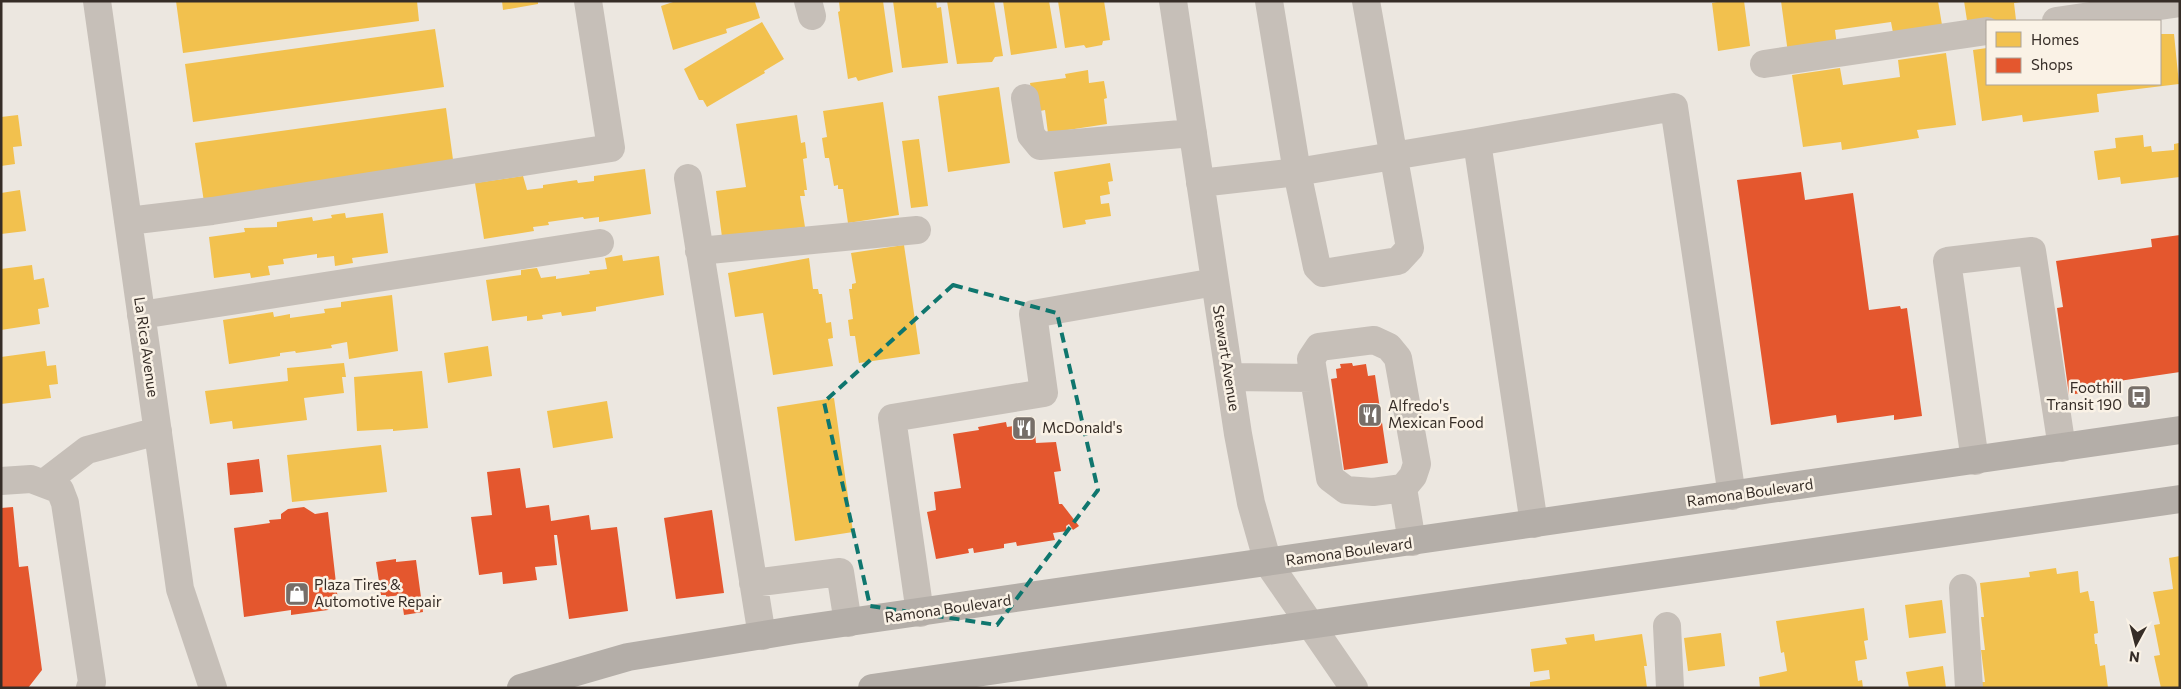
<svg xmlns="http://www.w3.org/2000/svg" width="2181" height="689" font-family="Commissioner,sans-serif">
<rect width="100%" height="100%" fill="#ece7e0"/>
<!-- homes -->
<path fill="#f2c14e" d="M176 1H417L419 21 183 53Z
M502 1H538V4L503 10Z
M676 1H752L755 2 760 18 726 29 727 33 673 50 661 6Z
M839 1H883L893 72 858 81 856 77 848 79 838 12 840 11Z
M893 1H936L937 8 941 7 948 63 902 68Z
M947 1H994L1003 56 995 57 992 62 957 64Z
M1003 1H1049L1057 48 1011 55Z
M1058 1H1104L1110 40 1103 41 1102 45 1086 48 1084 45 1065 48Z
M1722 1H1744L1750 46 1718 51 1712 3Z
M1781 1H1938L1943 31 1894 38 1891 22 1835 30 1837 46 1788 53Z
M1964 1H2021V2L2014 3 2016 20 1987 21 1968 27Z
M762 22 784 59 764 71 765 73 707 107 703 100H699L684 69Z
M435 29 444 87 193 122 185 64Z
M2160 34H2174L2179 84 2097 94 2099 112 2023 122 2022 115 1982 121 1973 50 1987 48V84H2160Z
M1946 53 1956 125 1917 130 1919 138 1842 150 1841 142 1803 147 1792 75 1840 68 1843 85 1900 77 1898 60Z
M1088 70 1089 83 1104 81 1107 98 1104 99 1107 124 1048 133 1045 110 1035 112 1030 83 1066 78 1065 74Z
M999 87 1010 163 948 172 938 96Z
M883 102 899 215 848 223 843 189H838V185L834 186 829 158H825L822 138 827 137 823 111Z
M446 108 454 167 204 202 195 143Z
M18 115 22 146 13 147 15 164 1 166V117Z
M797 115 801 143 805 142 807 158 803 159 807 190H804L805 196H800L805 227 722 237 716 191 746 187 736 124Z
M2143 135 2144 147 2151 146 2152 152 2174 150V144L2179 143 2180 177 2121 184 2120 177 2098 180 2094 151 2116 148 2115 138Z
M919 139 928 206 911 208 902 141Z
M1110 163 1113 181 1108 182 1110 194 1100 196 1101 204 1109 203 1111 216 1085 220 1086 224 1063 228 1054 172Z
M645 169 651 214 599 222V217L584 219 583 217 548 222 549 225 533 227 534 231 484 239 475 183 523 176 527 190 543 188V185L577 180 578 183 594 181V176Z
M20 190 26 231 1 234V193Z
M345 213 346 218 383 213 388 253 352 258 353 263 335 266 334 256 317 258V254L283 259 284 264 268 266 270 275 251 278 250 273 214 278 209 237 245 232 244 228 277 227V222L312 217 313 221 332 218 331 215Z
M904 245 920 354 859 363 855 336H850L848 320 853 319 849 289H852V284L856 283 851 253Z
M622 255 623 261 659 256 664 295 596 307V311L562 316 561 312 542 315 543 319 527 321V316L492 321 486 280 521 275V270L537 268 541 278 556 276V279L590 274 589 271 607 269 605 258Z
M809 258 813 289H818L819 294H822L826 323 831 322 833 338 828 339 833 366 773 375 763 313 735 317 728 273Z
M32 265 34 280 44 278 49 307 38 309 40 324 1 330V269Z
M392 295 398 351 349 359 347 342 331 345 332 348 296 353 295 351 280 353V356L229 364 223 320 273 312 274 317 290 314V318L325 313 324 309 341 307V302Z
M488 346 492 376 448 383 444 353Z
M45 351 47 366 56 365 58 384 49 385 51 398 1 404V357Z
M344 363 346 377H342L344 393 304 398 307 420 233 429 232 421 210 424 205 391 288 381 287 368Z
M422 371 428 428 393 431V429L357 431 354 377Z
M834 398 853 532 795 541 777 407Z
M607 401 613 438 553 448 547 411Z
M381 445 387 492 292 502 287 455Z
M2180 556V688H2161L2154 656 2160 655 2154 625 2160 624 2153 592 2173 589 2169 558Z
M2056 568 2057 574 2078 571 2080 593 2088 591 2090 601H2094L2098 633 2094 634 2095 644H2097L2100 666 2105 665 2108 688H1982V682H1985L1981 650H1985L1981 617H1984L1980 583 2030 577 2029 572Z
M1942 600 1946 633 1909 638 1905 605Z
M1864 608 1868 640 1864 641 1867 659 1855 661 1858 681 1862 680 1863 688H1760L1759 677 1787 671 1784 652 1781 653 1776 621Z
M1721 633 1725 666 1688 671 1684 638Z
M1594 634 1595 641 1642 634 1647 666H1644L1647 688H1530V682L1550 679 1549 670 1534 672 1531 649 1567 644 1565 638Z
M1943 666 1946 688H1909L1906 672Z"/>
<!-- shops -->
<path fill="#e4572e" d="M1801 172 1805 200 1853 193 1869 310 1900 306 1901 309 1907 308 1922 416 1894 420V415L1837 423 1836 415 1771 425 1737 180Z
M2180 235V372L2112 382 2113 388 2069 395 2057 308 2063 307 2056 261 2152 247 2151 239Z
M1352 363 1353 366 1366 364 1368 376 1375 375 1388 463 1344 470 1331 379 1337 378 1336 369 1341 368 1340 364Z
M1006 422 1007 427 1034 423 1036 443 1056 442 1061 471 1054 472 1059 504H1062L1079 526 1073 530 1069 524 1066 526 1067 531 1053 533 1055 540 1017 546 1016 542 1004 544V548L974 553 973 548 968 549 969 553 936 559 927 512 936 510 934 492 961 488 953 434 979 430 978 427Z
M259 459 263 492 230 495 227 463Z
M520 468 526 508 549 505 551 521 589 515 591 530 617 527 628 611 569 619 557 535H554L557 565 535 567 537 580 503 584 502 572 479 575 471 517 492 515 487 472Z
M13 507 19 567 28 566 42 670 28 688H1V508Z
M304 507 315 514 328 512 338 601 331 602 328 610 291 615V610L244 617 234 528 270 523 269 520 281 519V514L288 509Z
M712 510 724 593 676 599 664 518Z
M396 559V562L416 560 423 612 404 615 401 595 386 597V595H381L376 562Z"/>
<g fill="none" stroke-linecap="round" stroke-linejoin="round">
<!-- minor -->
<path stroke="#c6bfb8" stroke-width="28" d="M97 1 180 589 213 688
M808 1 812 16
M1173 1 1238 434 1251 503 1268 563 1354 688
M1269 1 1297 172 1477 142
M2056 21 2180 3
M1764 64 1987 31
M1025 98 1031 135 1040 146 1193 133
M688 178 762 636
M1200 183 1297 172 1317 267 1323 273 1398 261 1410 248 1366 1
M128 221 212 211 611 148 588 1
M699 251 917 230
M141 315 600 243
M1374 340 1389 347 1398 358 1417 464 1413 476 1403 488 1373 492 1346 490 1330 478 1311 359 1319 347Z
M1230 377 1313 378
M1975 461 1947 261 2032 251 2062 448
M1 481 31 479 60 490 65 503 92 682 90 688
M44 483 87 450 158 431
M1403 488 1412 542
M1534 524 1477 142 1674 107 1732 496
M753 583 840 572 848 623
M1963 588 1969 688
M920 613 892 418 1044 393 1033 314 1215 282
M1667 626 1670 688"/>
<!-- major -->
<path stroke="#b4aea8" stroke-width="28" d="M521 688 628 657 794 630 2180 430
M872 688 2180 499"/>
</g>
<!-- marked area -->
<path fill="none" stroke="#0f766e" stroke-width="4" stroke-dasharray="10 6" stroke-linejoin="round" d="M953 285 1057 313 1098 490 997 625 870 606 824 402Z"/>
<!-- icons -->
<defs>
<symbol id="bus-square" viewBox="-11 -11 22 22"><rect x="-9" y="-9" width="18" height="18" rx="4" fill="#766e68" stroke="#faf2e6"/><path d="M-5-6H5V4H4V6H2V4H-2V6H-4V4H-5ZM-3.5-4V0h7V-4ZM-3.5 1.2v1.5H-2V1.2ZM2 1.2v1.5H3.5V1.2Z" fill="#fff"/></symbol>
<symbol id="restaurant-square" viewBox="-11 -11 22 22"><rect x="-9" y="-9" width="18" height="18" rx="4" fill="#766e68" stroke="#faf2e6"/><path d="M-5-6h1v4h1v-4h1v4h1v-4h1v5L-1.5 .5V6h-2V.5L-5-1ZM5-6V6H3V1.5H1.5Q1.5-4 5-6Z" fill="#fff"/></symbol>
<symbol id="shop-square" viewBox="-11 -11 22 22"><rect x="-9" y="-9" width="18" height="18" rx="4" fill="#766e68" stroke="#faf2e6"/><path d="M-5-2.5h2.3a2.7 3.5 0 0 1 5.4 0H5L5.5 6h-11ZM-1.5-2.5h3a1.5 2.3 0 0 0-3 0Z" fill="#fff"/></symbol>
</defs>
<g fill-rule="evenodd">
<use href="#bus-square" x="2125" y="383" width="28" height="28"/>
<use href="#restaurant-square" x="1356" y="401" width="28" height="28"/>
<use href="#restaurant-square" x="1010" y="414" width="28" height="28"/>
<use href="#shop-square" x="283" y="580" width="28" height="28"/>
</g>
<g text-anchor="middle" stroke-width="5" stroke-linejoin="round" paint-order="stroke">
<!-- street labels -->
<g font-size="15" fill="#362d27" stroke="#faf2e6">
<text transform="translate(146 347) rotate(82)" y="5">La Rica Avenue</text>
<text transform="translate(1226 358) rotate(81)" y="5">Stewart Avenue</text>
<text transform="translate(1750 493) rotate(-8)" y="5">Ramona Boulevard</text>
<text transform="translate(1349 552) rotate(-8)" y="5">Ramona Boulevard</text>
<text transform="translate(948 609) rotate(-8)" y="5">Ramona Boulevard</text>
</g>
<!-- poi labels -->
<g font-size="15" fill="#362d27" stroke="#faf2e6" text-anchor="start">
<text x="2122" y="393" text-anchor="end">Foothill<tspan x="2122" dy="17">Transit 190</tspan></text>
<text x="1388" y="411">Alfredo's<tspan x="1388" dy="17">Mexican Food</tspan></text>
<text x="1042" y="433">McDonald's</text>
<text x="314" y="590">Plaza Tires &amp;<tspan x="314" dy="17">Automotive Repair</tspan></text>
</g>
</g>
<!-- border -->
<rect width="2181" height="689" fill="none" stroke="#362d27" stroke-width="5"/>
<!-- legend -->
<rect x="1986" y="20" width="175" height="65" fill="#faf2e6" stroke="#aca39a"/>
<rect x="1996" y="32" width="25" height="15" fill="#f2c14e" stroke="#aca39a"/>
<text x="2031" y="45" font-size="15" fill="#362d27">Homes</text>
<rect x="1996" y="58" width="25" height="15" fill="#e4572e" stroke="#aca39a"/>
<text x="2031" y="70" font-size="15" fill="#362d27">Shops</text>
<!-- north arrow -->
<g transform="translate(2136 644) rotate(187)" stroke="#faf2e6" stroke-width="4" paint-order="stroke">
<path d="M0-4L9 19L0 12L-9 19Z" fill="#362d27"/>
<text y="-8" font-size="14" font-weight="bold" text-anchor="middle" fill="#362d27">N</text>
</g>
</svg>
